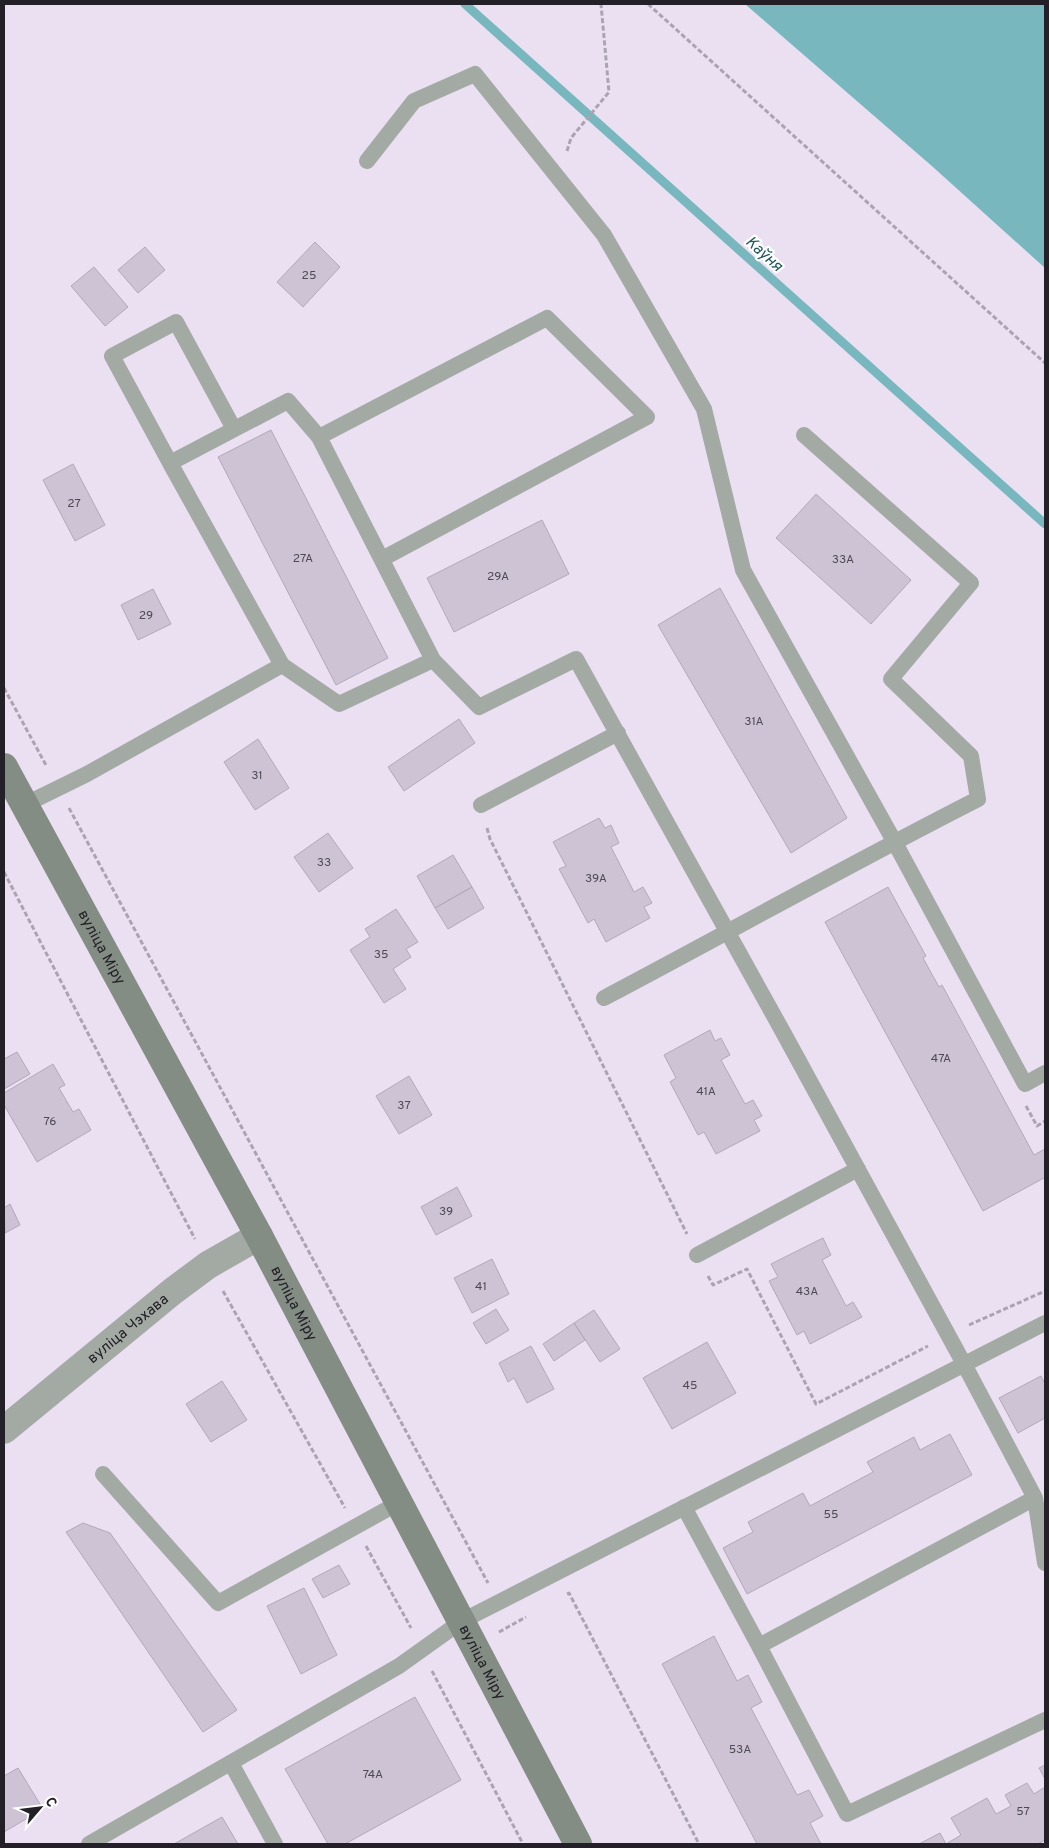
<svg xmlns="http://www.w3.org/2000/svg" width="1049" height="1848" font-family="Overpass,sans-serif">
<rect width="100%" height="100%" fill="#eae0f2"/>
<!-- water -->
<path fill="#77b7bd" d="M745 4H1045V268L933 167Z"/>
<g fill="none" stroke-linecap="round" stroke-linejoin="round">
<!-- stream -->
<path stroke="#77b7bd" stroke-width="9" d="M465 4 1045 524"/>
</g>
<!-- building -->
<path fill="#cdc3d5" stroke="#b1a8b9" d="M315 242 340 267 303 307 277 282Z
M145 247 165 270 138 293 118 270Z
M94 267 128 307 105 326 71 286Z
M271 430 388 658 336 685 218 457Z
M73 464 105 525 75 541 43 480Z
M816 494 911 580 871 624 776 538Z
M542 520 569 574 454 632 427 578Z
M720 588 847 818 791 853 658 625Z
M153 589 171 624 138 640 121 605Z
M459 719 475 743 404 791 388 767Z
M258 739 289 788 255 810 224 762Z
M599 818 605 828 611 825 619 843 611 847 634 892 643 887 652 903 644 907 650 918 606 942 594 919 588 923 559 869 566 866 553 842Z
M328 833 353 868 319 892 294 857Z
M453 855 472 887 435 908 417 876Z
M472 887 484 908 448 929 435 908Z
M888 887 926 956 923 958 939 987 942 985 1034 1155 1045 1149V1180L1044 1178 983 1211 825 922Z
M396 909 418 942 406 949 411 957 393 969 406 989 384 1003 350 950 370 937 365 929Z
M710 1030 715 1041 721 1038 730 1055 721 1060 745 1104 753 1100 762 1116 754 1120 760 1131 716 1154 704 1132 698 1135 670 1082 676 1078 664 1055Z
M17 1052 30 1074 4 1089V1059Z
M53 1064 65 1085 59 1088 73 1112 79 1109 91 1130 37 1162 4 1105V1093Z
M409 1076 432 1115 399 1134 376 1096Z
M457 1187 472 1216 436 1235 421 1207Z
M10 1204 20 1225 5 1233 4 1208Z
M823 1238 831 1255 822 1260 846 1306 853 1302 862 1317 810 1344 804 1331 797 1335 769 1281 778 1277 771 1264Z
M492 1259 509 1294 472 1313 454 1278Z
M496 1309 509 1330 486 1344 473 1323Z
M594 1310 620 1349 600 1362 574 1323Z
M574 1323 585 1340 554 1361 543 1344Z
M707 1342 736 1393 672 1429 643 1378Z
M531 1346 554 1389 527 1403 514 1378 508 1382 499 1363Z
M1041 1376 1045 1384V1418L1018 1433 999 1398Z
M222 1381 247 1420 211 1442 186 1404Z
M950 1434 972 1475 747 1594 723 1548 753 1532 748 1522 803 1493 810 1506 873 1472 867 1462 914 1437 920 1450Z
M83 1523 110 1533 237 1710 203 1732 66 1532Z
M339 1565 350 1584 323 1598 312 1579Z
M304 1588 337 1655 301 1674 267 1606Z
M714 1636 737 1681 748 1675 762 1702 751 1708 797 1795 809 1790 823 1816 810 1823 821 1844H757L662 1664Z
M415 1697 461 1780 345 1844H328L285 1769Z
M1045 1765V1779L1039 1768Z
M18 1768 43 1809 4 1832V1776Z
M1027 1783 1034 1794 1045 1787V1840L1038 1844H919L940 1833 946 1844 961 1835 951 1818 987 1798 996 1814 1011 1806 1005 1795Z
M222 1817 238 1844H174Z"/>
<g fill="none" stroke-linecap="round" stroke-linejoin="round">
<!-- path -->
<path stroke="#aba3b1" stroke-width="3" stroke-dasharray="5 2.5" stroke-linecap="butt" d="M648 4 1045 363
M567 151 571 138 609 92 601 4
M4 688 47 767
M69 808 488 1583
M487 828 490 839 687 1234
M4 872 195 1239
M1026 1106 1037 1126 1045 1121
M708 1276 713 1285 747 1269 816 1404 928 1346
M223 1291 345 1508
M969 1325 1045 1291
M366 1546 411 1628
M567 1594 569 1593 699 1844
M499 1632 526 1617
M432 1671 523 1844"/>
<!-- service -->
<path stroke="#a3aaa4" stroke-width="16" d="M367 161 414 101 475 74 604 235 704 409 743 570 894 841 1025 1084 1045 1073
M319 437 547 318 647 417 382 559
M170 463 112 356 176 322 234 429
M433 660 319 437 288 401 170 463 282 665 339 704 433 660 479 707 576 659 783 1032 964 1364 1035 1498 1045 1563
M24 805 87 774 282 665
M481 805 618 733
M604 998C729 932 852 863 978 799L971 756 891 679 971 583 804 435
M697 1255 858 1169
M103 1474 218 1603 400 1502
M1035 1498 759 1646 847 1814 1045 1720
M684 1507 759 1646
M231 1763 275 1844
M89 1844 399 1666 462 1621 1045 1323"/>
<!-- tertiary -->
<path stroke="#a3aaa4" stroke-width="28" id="s1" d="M4 1430 173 1291 208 1265 259 1236"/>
<!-- secondary -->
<path stroke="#838d84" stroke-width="28" id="s2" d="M4 767 259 1236 578 1844"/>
</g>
<g text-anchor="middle" stroke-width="4.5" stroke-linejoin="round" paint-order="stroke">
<!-- number labels -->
<g font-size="12" fill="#4e4952">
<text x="309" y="279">25</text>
<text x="74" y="507">27</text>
<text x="303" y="562">27А</text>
<text x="843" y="563">33А</text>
<text x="498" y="580">29А</text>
<text x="146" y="619">29</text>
<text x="754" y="725">31А</text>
<text x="257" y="779">31</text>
<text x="324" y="866">33</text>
<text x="596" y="882">39А</text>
<text x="381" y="958">35</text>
<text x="941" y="1062">47А</text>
<text x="706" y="1095">41А</text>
<text x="404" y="1109">37</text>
<text x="50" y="1125">76</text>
<text x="446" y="1215">39</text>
<text x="481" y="1290">41</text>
<text x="807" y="1295">43А</text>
<text x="690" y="1389">45</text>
<text x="831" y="1518">55</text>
<text x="740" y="1753">53А</text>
<text x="373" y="1778">74А</text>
<text x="1023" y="1815">57</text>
</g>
<!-- street labels -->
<g font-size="15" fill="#232027" stroke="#fff">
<text dy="5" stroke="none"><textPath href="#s2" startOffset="205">вуліца Міру</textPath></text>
<text dy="5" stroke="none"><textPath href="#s2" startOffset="610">вуліца Міру</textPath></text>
<text dy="5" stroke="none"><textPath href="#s1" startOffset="160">вуліца Чэхава</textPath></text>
<text dy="5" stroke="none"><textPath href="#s2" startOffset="1015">вуліца Міру</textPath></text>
</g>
<!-- water labels -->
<g font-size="16" font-style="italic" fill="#20585c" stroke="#fff">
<text transform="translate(765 253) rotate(42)" y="6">Каўня</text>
</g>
</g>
<!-- border -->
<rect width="1049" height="1848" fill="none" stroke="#232027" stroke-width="10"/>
<!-- north arrow -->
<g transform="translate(40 1808) rotate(62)" stroke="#ffffff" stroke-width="4" paint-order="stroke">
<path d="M0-4L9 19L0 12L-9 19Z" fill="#232027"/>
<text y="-8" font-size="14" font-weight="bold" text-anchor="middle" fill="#232027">С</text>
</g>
</svg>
